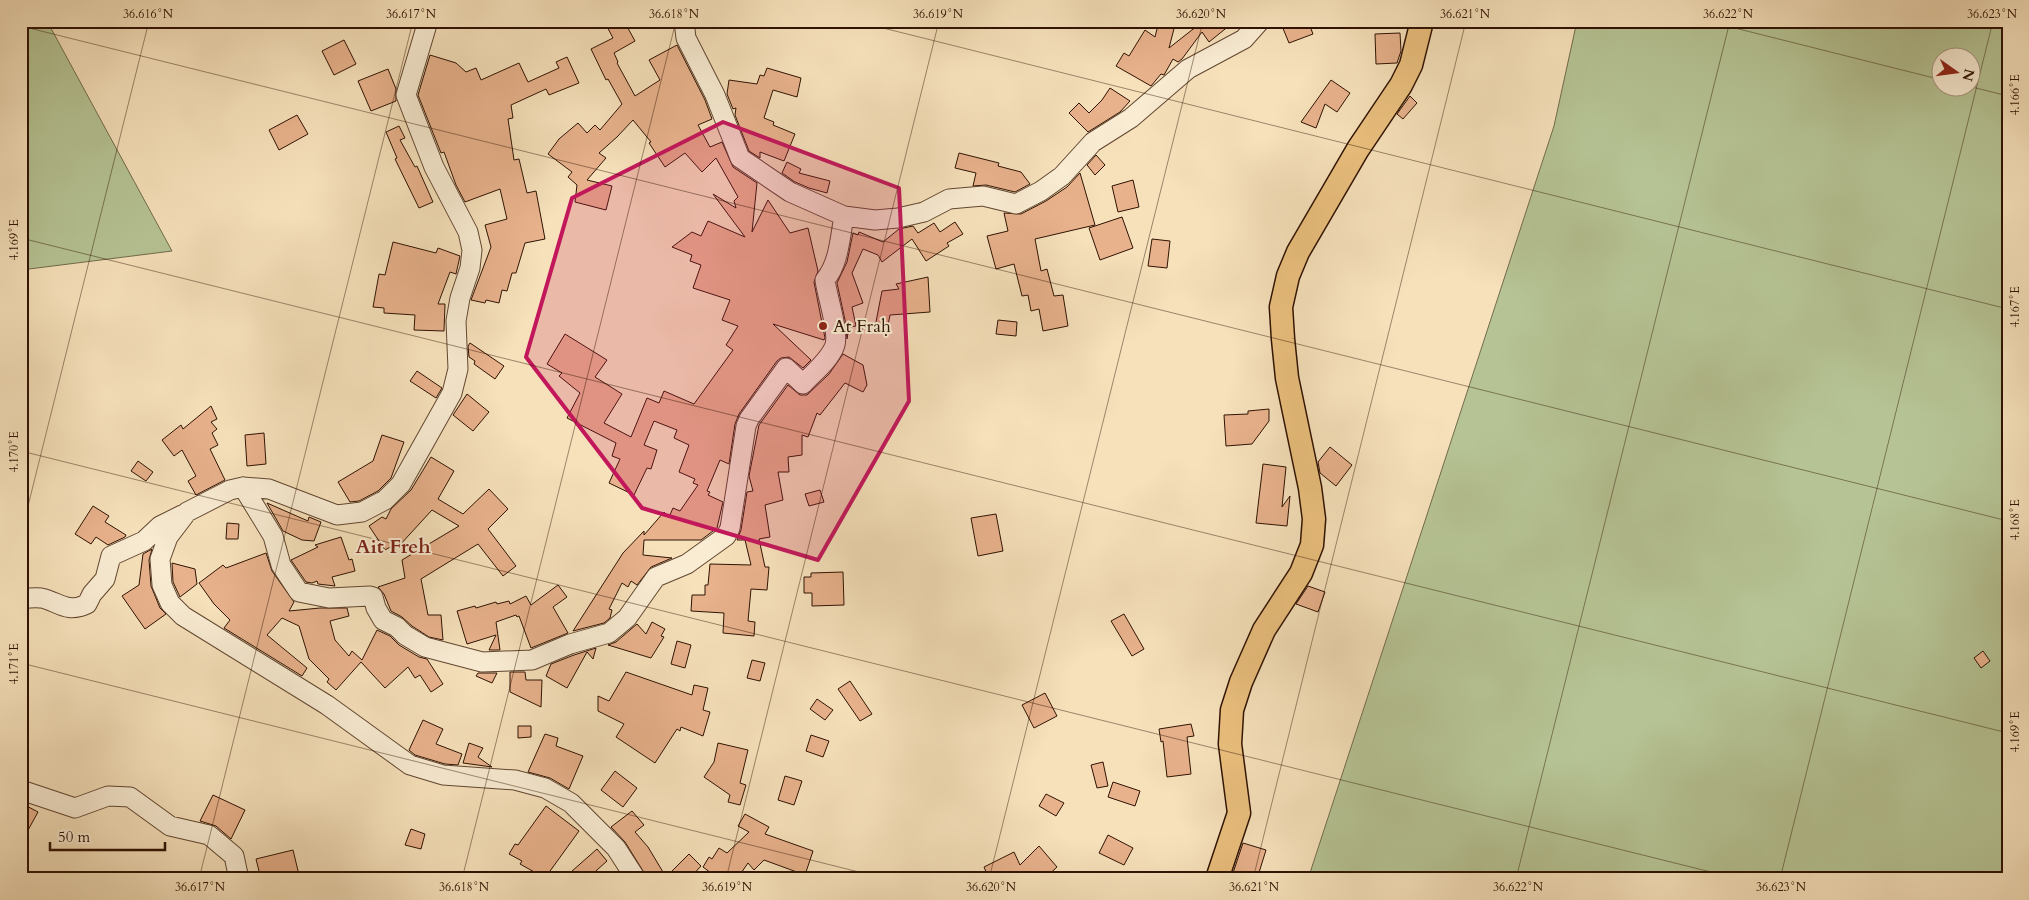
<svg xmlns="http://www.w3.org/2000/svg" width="2029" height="900" font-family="Cardo,serif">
<rect width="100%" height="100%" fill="#f6e1bb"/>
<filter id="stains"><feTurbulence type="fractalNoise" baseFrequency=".004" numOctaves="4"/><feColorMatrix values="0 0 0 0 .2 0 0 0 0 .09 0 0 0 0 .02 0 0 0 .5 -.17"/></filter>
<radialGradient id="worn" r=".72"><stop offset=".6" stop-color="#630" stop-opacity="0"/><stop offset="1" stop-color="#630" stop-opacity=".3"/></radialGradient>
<!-- green -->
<path fill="#b6c495" stroke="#726b4c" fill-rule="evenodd" d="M21 21H47L172 251 21 270Z
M1577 21H2008V879H1308L1554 126ZM1942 58H1972V88H1942Z"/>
<!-- building -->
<path fill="#e8b28c" stroke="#2f1202" d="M604 21H624L635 41 614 53 618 62 617 63 635 96 660 80 649 60 677 45 705 100 712 119 698 125 710 147 722 142 733 167 757 183 752 232 768 200 790 233 808 228 818 271 814 282 825 338 824 340 773 324 811 360 803 368 789 357 781 358 777 361 739 414 735 424 729 464 720 460 707 491 710 492 708 495 723 502 717 528 701 540H644L643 555 672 558 651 567 637 585 631 581 628 587 622 583 609 609 612 610 610 618 604 623 573 631 623 553 644 531V535L664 512 669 517 673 508 680 511 698 485 693 483 695 479 679 472 689 445 674 438 677 430 654 421 644 445 657 450 651 469 647 468 634 495 609 483 620 459 612 456 616 443 567 418 580 393 559 376 562 373 547 364 565 334 607 360 595 377 622 394 604 423 631 437 647 398 659 403 664 391 694 404 733 350 726 345 738 326 722 320 730 300 693 288 701 265 690 261 692 255 672 247 692 232 701 236 708 221 745 237 713 194 736 208 734 201 738 197 716 158 702 172 685 153 665 167 649 143 651 142 633 120 617 137 599 153 606 158 587 180 612 186 606 210 575 202 577 185 568 177 572 172 548 154 559 139 578 123 587 133 595 125 600 130 622 104 608 79 606 80 591 49 613 38Z
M1159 21H1176L1169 48 1197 26 1194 21H1235L1209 42 1202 32 1182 59 1178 62 1173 59 1164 75 1161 74 1151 86 1116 66 1124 53 1129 56 1145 30 1155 37Z
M1280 21H1308L1313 34 1289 43Z
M1400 33 1401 51 1397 63 1376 64 1375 34Z
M344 40 356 64 334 75 322 51Z
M430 55 456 63 466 72 476 68 481 80 519 63 528 82 559 68 556 62 567 57 579 83 549 95 546 89 511 105 513 118 508 119 514 160 519 159 527 193 536 191 545 239 525 243 516 273H512L507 291 502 290 499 303 486 300 485 303 471 300 491 247 485 225 507 219 500 189 465 202 456 185 444 152 441 153 418 95Z
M767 68 801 78 797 97 773 90 764 118 774 122 773 125 795 134 784 161 760 152V158L749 151 735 115 736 108 733 109 727 94 729 80 757 84 760 75 764 76Z
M388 69 396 89V101L371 111 358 81Z
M1331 80 1350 93 1337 112 1325 104 1316 128 1301 122Z
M1110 88 1130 101 1120 112 1088 132 1069 113 1079 103 1089 113 1102 100Z
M1410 96 1417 103 1403 119 1397 114Z
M297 115 308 134 279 150 269 130Z
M399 126 405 138 400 140 415 167 417 166 433 202 419 208 395 159 397 158 386 132Z
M959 153 999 163 998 166 1021 172 1030 184 1015 192 986 185 973 186 976 173 955 168Z
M1096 155 1105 165 1095 175 1087 165Z
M787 162 801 169 799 173 830 181 827 193 809 188 795 182 782 173Z
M1080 173 1095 225 1035 239 1041 271 1047 269 1054 296 1063 295 1068 326 1043 331 1039 309 1031 311 1028 295 1022 296 1014 264 996 269 987 236 1008 231 1004 213 1021 214 1046 201 1067 187Z
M1133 180 1139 207 1118 212 1112 186Z
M1122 217 1133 248 1100 260 1089 228Z
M955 222 963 234 947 243 949 246 926 261 912 239 882 262 878 255 863 249 852 273 863 303 852 307 856 326 849 327 847 339 845 320 837 283 847 262 853 233 858 235 859 232 883 242 899 229 913 226 918 233 934 223 940 232Z
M1152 239 1170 241 1167 268 1148 266Z
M393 242 436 253 438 248 460 256 456 274 450 272 438 304H445L444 331 414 330 415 315 384 313V308L373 307 379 274 385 275Z
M928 277 930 312 890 315 887 330 875 327 882 291 899 289 896 284Z
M998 320 1017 322 1016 336 996 334Z
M470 343 504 366 495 379 474 364 475 361 469 357 468 346Z
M843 354 863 365 867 385 863 392 845 383 820 415 817 413 808 437 802 435V455L788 457 789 472H778L783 500 765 505 770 537 759 539 765 567H769L767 590 751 589 748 621 755 622 754 636 723 633 724 613 691 611 692 595H705V585H708L710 564 751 565 745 540H737L741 530 747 492 753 491 749 476 759 425 788 385 800 395H807L829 374Z
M417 371 442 388 436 398 410 381Z
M467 394 489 412 473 431 453 415Z
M211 406 217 419 211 422 217 429 212 433 218 445 210 449 225 480 196 495 188 481 196 476 182 450 174 456 162 440 181 425 183 429Z
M1269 409V421L1252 444 1226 446 1224 415 1248 414V411Z
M264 433 266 464 247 466 245 435Z
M382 435 404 442 391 478 378 491 359 501 350 502 338 482 373 461Z
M1330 447 1352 465 1336 486 1320 473 1318 462Z
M431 457 454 471 438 499 463 514 489 489 508 509 488 529 516 566 503 576 478 544 421 579 428 615H441L443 640 429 637 412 626 402 617 391 611 384 594 378 587 405 578 402 560 459 526 432 510 399 546V542L385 550 369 526 382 517 386 519 391 509 411 490Z
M138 461 153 472 146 481 131 471Z
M1263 464 1286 467 1282 507 1290 496 1287 526 1256 523Z
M820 490 824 502 809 506 805 494Z
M267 503 308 521 309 517 321 522 314 541 302 540 283 531Z
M93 506 109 516 105 522 126 535 125 537 108 545 96 537 91 544 75 534Z
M996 514 1003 551 978 556 971 518Z
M227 523 239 524 238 539H226Z
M341 537 349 560 352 559 355 571 332 577 335 586 318 584 317 581 312 583 306 582 291 560 318 547 315 545Z
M152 549 149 560 151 586 160 608 166 614 145 629 122 596 139 585 143 554Z
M266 553 272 571 294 602 289 611 320 608H347L349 616 330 621 335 640 349 656 352 651 362 660 377 630 390 636 399 645 419 657 427 659 443 684 431 692 420 675 415 678 408 667 385 688 361 662 336 690 327 682 329 679 309 659 299 626 282 618 267 635 307 668 302 676 224 628 230 620 214 604 199 583 223 565 226 568Z
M172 563 195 569 197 584 180 597 173 582Z
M843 572 844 605 812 606V593H804V577H811V573Z
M558 585 567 597 553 607 568 633 531 648 519 616 517 617 516 615 496 622 500 650H489L496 635 467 644 457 611 475 606 476 608 496 602 497 604 509 601 510 604 526 596 531 605Z
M1308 586 1325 592 1318 612 1296 604Z
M1124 614 1144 649 1132 656 1111 621Z
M652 622 665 629 661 636 664 637 651 658 608 645 616 642 637 624 646 634Z
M677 641 691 645 685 668 671 664Z
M596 648 593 659 587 652 567 688 546 676 551 664 574 655Z
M1983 651 1990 661 1981 668 1974 658Z
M752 660 765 663 760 681 747 678Z
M510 672H525L526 680H542L541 707 510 692Z
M626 672 692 695 694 685 708 688 703 710 710 712 703 736 681 727 680 731 677 729 655 763 616 737 624 724 598 711V696L609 701Z
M478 673H497L492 683 476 676Z
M850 681 872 714 860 721 838 689Z
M1045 693 1057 716 1034 728 1022 705Z
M817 699 833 710 825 720 810 709Z
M423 720 443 729 436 744 462 754 458 765 445 764 415 755 409 750Z
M1191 724 1194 736 1187 737 1191 774 1167 777 1163 741 1161 742 1159 729Z
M518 726H531V737L518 738Z
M545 734 558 738 556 746 583 756 569 789 550 778 528 772Z
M811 735 829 741 823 757 806 751Z
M469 743 483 748 478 757 492 767 463 763Z
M718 743 748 750 740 783 746 785 740 805 728 802 730 795 704 777 714 762Z
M1103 762 1108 786 1097 788 1091 765Z
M615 771 637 788 623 807 601 790Z
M785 776 802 781 794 805 778 800Z
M1113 782 1140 791 1135 806 1108 797Z
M1046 794 1064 803 1056 816 1039 806Z
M213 795 245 810 231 839 216 826 200 821Z
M21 803 38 812 21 843Z
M546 806 579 831 545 878 520 864 522 861 509 854 515 844 518 845Z
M632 811 644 825 635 832 648 847 666 877 689 854 701 866 689 879H648L625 842 611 827Z
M745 814 769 827 765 834 813 851 805 875 764 860 754 870 748 863 737 879H719L703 867 709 857 712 859 719 848 727 853 749 832 738 826Z
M411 829 425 834 421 849 405 845Z
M1108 835 1133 848 1124 865 1099 853Z
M1243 843 1266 850 1257 879H1231Z
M1039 846 1057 867 1044 879H989L984 867 1014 852 1020 865Z
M597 849 607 861 587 879H563Z
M293 850 300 879H261L256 859Z"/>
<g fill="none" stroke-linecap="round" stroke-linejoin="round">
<defs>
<path id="minor" d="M428 21 406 95 434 167 468 232 472 250 470 268 460 298 456 321 458 369 452 393 401 484 385 500 362 512 337 515 269 489 243 487 230 490 187 512 168 537 160 559 162 585 170 603 183 616 327 705 410 765 443 775 515 780 545 788 571 803 616 848 636 879
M684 21 686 38 715 95 740 158 790 192 844 216 875 220 898 218 924 212 949 199 983 196 1016 204 1041 191 1062 176 1093 142 1131 118 1188 69 1244 39 1260 21
M243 487 273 536 281 565 299 592 329 598 370 596 373 597 376 608 383 620 397 627 405 635 425 647 482 662 532 660 570 644 609 633 627 618 656 577 687 564 726 536 730 528 746 426 749 419 786 368 803 384C813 373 830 360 835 345 839 330 827 296 825 280 839 263 840 238 844 216
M21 599C28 598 34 597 41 598 58 601 66 614 87 604L92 594 105 579 111 556 144 541 160 526 182 515
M21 790 75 808 108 796 130 797 170 826 209 835 234 856 239 879"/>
<path id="major" d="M1217 879 1239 813 1230 744 1232 710 1241 682 1264 630 1301 573 1312 545 1314 519 1310 488 1287 378 1283 339 1281 307 1288 276 1298 252 1358 149 1401 85 1411 65 1422 21"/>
</defs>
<!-- minor casing -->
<use href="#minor" stroke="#614630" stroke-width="21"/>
<!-- major casing -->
<use href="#major" stroke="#2f1202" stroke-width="25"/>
<!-- minor -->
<use href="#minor" stroke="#f9ecd3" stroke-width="19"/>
<!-- major -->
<use href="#major" stroke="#ebc07e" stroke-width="22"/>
</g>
<!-- marked area -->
<path fill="#c2185b" fill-opacity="0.2" stroke="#c2185b" stroke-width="4" stroke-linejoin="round" d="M723 122 899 188 909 401 818 560 642 508 526 357 572 198Z"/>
<!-- ticks -->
<path fill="none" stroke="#2f1202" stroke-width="1" stroke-opacity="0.45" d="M855 21 2008 309M1707 21 1942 80M21 26 2008 521M1972 87 2008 96M21 238 2008 733M21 451 1739 879M21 534 149 21M21 663 887 879M21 875 35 879M199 879 413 21M462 879 676 21M726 879 939 21M989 879 1203 21M1253 879 1466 21M1516 879 1730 21M1780 879 1993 21"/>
<!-- markers -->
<circle fill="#8f2418" stroke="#f9ecd3" stroke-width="2" cx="823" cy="326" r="5"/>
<g text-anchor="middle" stroke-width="4" stroke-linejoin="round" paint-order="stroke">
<!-- poi labels -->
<g font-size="18" fill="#2f1202" stroke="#f9ecd3" text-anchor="start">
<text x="833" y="332">At Fraḥ</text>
</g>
<!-- quarter labels -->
<g font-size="20" font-weight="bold" fill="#7a1f14" stroke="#f9ecd3">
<text x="393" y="553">Ait Freh</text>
</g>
</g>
<!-- margin -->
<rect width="2029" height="900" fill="none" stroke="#f6e1bb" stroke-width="55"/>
<!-- north arrow -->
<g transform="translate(1956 72) rotate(104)"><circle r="24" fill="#f9ecd3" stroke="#a8957f"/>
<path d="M0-4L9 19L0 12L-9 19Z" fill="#8f2418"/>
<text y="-8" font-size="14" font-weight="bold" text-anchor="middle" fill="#2f1202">N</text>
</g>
<!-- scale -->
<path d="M50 842v8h115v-8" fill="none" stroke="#2f1202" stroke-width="2.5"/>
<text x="58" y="842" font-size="15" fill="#2f1202" stroke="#f9ecd3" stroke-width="4" paint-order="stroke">50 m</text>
<rect x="28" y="28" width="1974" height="844" fill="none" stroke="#2f1202" stroke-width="2"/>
<g font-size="12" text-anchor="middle" fill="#2f1202">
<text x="148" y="18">36.616°N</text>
<text x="411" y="18">36.617°N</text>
<text x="674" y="18">36.618°N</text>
<text x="938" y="18">36.619°N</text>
<text x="1201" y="18">36.620°N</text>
<text x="1465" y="18">36.621°N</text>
<text x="1728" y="18">36.622°N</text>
<text x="1992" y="18">36.623°N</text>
<text transform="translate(2015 95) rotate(-90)" y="4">4.166°E</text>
<text transform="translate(14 240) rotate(-90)" y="4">4.169°E</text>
<text transform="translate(2015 307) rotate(-90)" y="4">4.167°E</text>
<text transform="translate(14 452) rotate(-90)" y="4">4.170°E</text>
<text transform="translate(2015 520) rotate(-90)" y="4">4.168°E</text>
<text transform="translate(14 664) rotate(-90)" y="4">4.171°E</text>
<text transform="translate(2015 732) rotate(-90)" y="4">4.169°E</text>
<text x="200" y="891">36.617°N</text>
<text x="464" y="891">36.618°N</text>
<text x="727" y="891">36.619°N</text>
<text x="991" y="891">36.620°N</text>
<text x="1254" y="891">36.621°N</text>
<text x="1518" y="891">36.622°N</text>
<text x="1781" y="891">36.623°N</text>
</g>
<rect width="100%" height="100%" filter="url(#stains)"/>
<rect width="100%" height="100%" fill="url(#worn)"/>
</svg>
